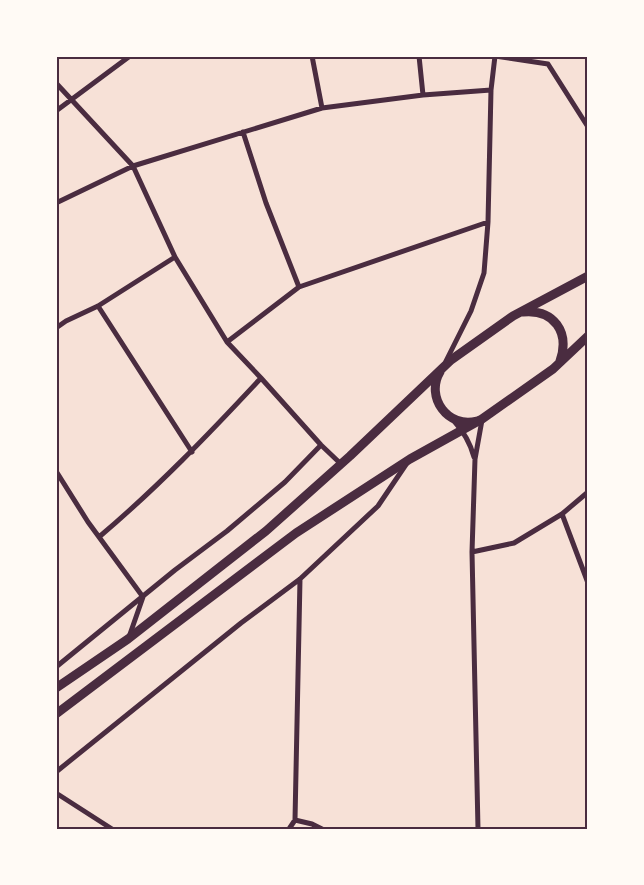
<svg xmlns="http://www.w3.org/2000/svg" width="644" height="885" font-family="'Space Grotesk',sans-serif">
<rect width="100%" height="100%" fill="#f7e1d7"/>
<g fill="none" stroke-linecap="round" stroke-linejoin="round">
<!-- minor -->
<path stroke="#4a2c40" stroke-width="5" d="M312 56 322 108
M419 56 423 95
M56 83 133 166 175 257 227 342 261 378 321 445 341 464
M56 111 130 56
M243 132 266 203 299 287
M56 203 133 166 322 108 423 95 491 90
M98 306 192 452
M56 328 66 321 98 306 175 257
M227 342 299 287 488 222
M446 361 471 311 484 273 488 222 491 90 495 56 548 64 588 127
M454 421C464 432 470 442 474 457
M56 471 88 522 143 597 129 637
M562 514 588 492
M99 537C157 488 209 434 261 378
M472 552 514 543 562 514 588 583
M56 667 175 570 227 531 285 482 321 445
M56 772 241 623 300 579 378 506 407 463
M56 793 112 829
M295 820 300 579
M289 829 295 820 312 824 322 829
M478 829 472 552 475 459 482 420"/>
<!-- tertiary -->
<path stroke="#4a2c40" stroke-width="9" d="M523 312C554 309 570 332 560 361
M440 372C425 397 448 429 477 421
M56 688 128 639 266 531 350 456 451 360 513 316 588 276
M56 714 296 533 410 459 482 419 553 369 588 336"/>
</g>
<!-- border -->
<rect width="644" height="885" fill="none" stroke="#fffaf5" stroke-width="115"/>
<rect x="58" y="58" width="528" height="770" fill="none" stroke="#4a2c40" stroke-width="2"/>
</svg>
